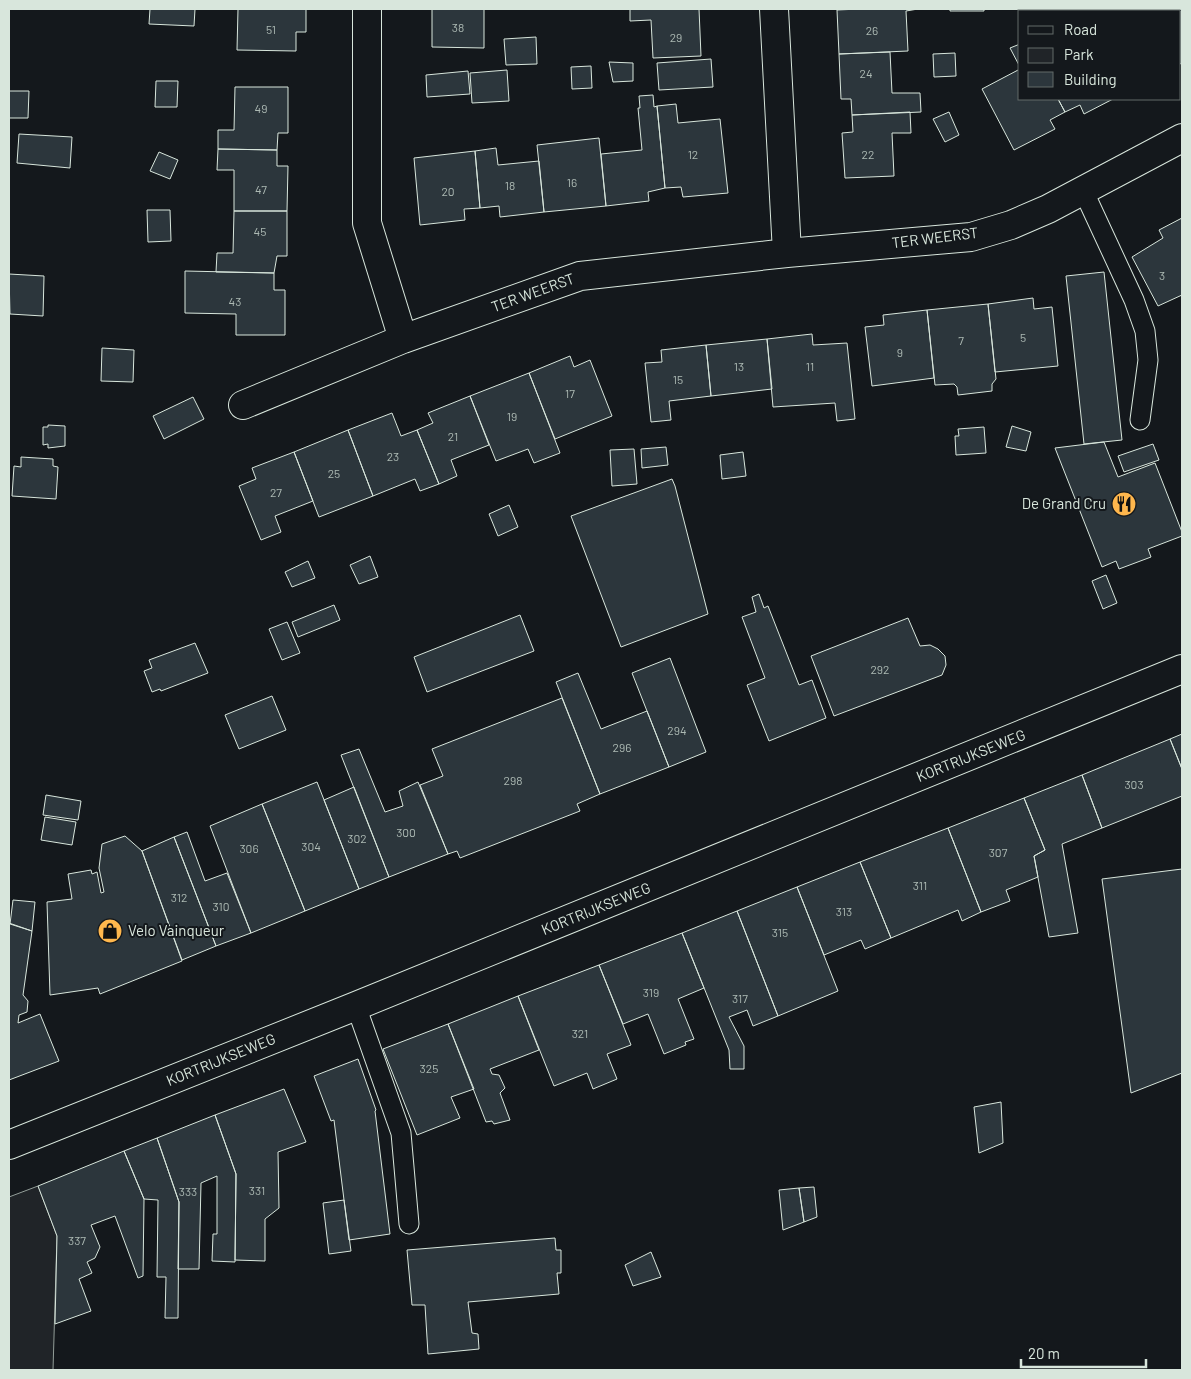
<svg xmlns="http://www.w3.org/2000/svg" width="1191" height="1379" font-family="Barlow,sans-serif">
<rect width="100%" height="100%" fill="#14181c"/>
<!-- green -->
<path fill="#202428" stroke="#939e99" d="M38 1186 57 1236 53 1370H9V1197Z"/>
<!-- building -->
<path fill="#2c363c" stroke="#d8e6dc" d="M150 9H195L194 26 149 24Z
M238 9H306V32H296V51L237 50Z
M432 9H484V48L432 47Z
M630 9H699L701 56 653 58 651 20 630 21Z
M860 9H918L906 11 908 51 839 54 837 10Z
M950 9H984V11H950Z
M1171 9H1182V63L1180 64V11H1166Z
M536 37 537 64 506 65 504 39Z
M1020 44V67L1010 48Z
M890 52 892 93H920L921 112 852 115 851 99H841L839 54Z
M955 53 956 76 934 77 933 54Z
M711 59 713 87 659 90 657 63Z
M609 62 633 63V81L613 82Z
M591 66 592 88 572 89 571 67Z
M1020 69V99H1058L1065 112 1050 120 1055 129 1014 150 982 89Z
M507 70 509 101 472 103 470 73Z
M468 71 470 94 427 97 426 75Z
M156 81H178L177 107H155Z
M235 87H288V133H278L277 150 218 149V130H234Z
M9 91H29L28 118H9Z
M653 95 654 107 657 106 665 188 648 192 649 201 606 206 601 154 642 150 638 108H640L639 96Z
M1058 99H1113L1084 114 1080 105 1065 112Z
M676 104 678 123 720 119 728 193 683 197 681 187 665 188 657 106Z
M910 112 911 133H892L894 176 845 178 842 133 853 132 852 115Z
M949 112 959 135 945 142 933 119Z
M19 134 72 137 70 168 17 163Z
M599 138 606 206 544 212 537 145Z
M496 148 498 165 539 161 544 212 500 217 499 206 480 208 475 151Z
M218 149 277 150V166H288L287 211H234V170H217Z
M475 151 480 208 464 209 465 220 420 225 414 158Z
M159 152 178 160 170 179 150 171Z
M147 210H170L171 241 148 242Z
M234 211H287V256H277L274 273 216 272 217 253H233Z
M1182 218V295L1158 306 1132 257 1163 238 1159 230Z
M185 271 274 273V290H285V335H236V314L185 313Z
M1104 272 1122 440 1084 444 1066 276Z
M9 274 44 276 43 316 10 314Z
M1033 298 1034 309 1052 307 1058 366 995 372 988 304Z
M988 304 996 379 992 384V391L958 395 957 387 954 384 935 385 927 310Z
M927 310 934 378 872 386 865 327 884 325 883 315Z
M812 334 813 345 847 343 855 419 837 421 835 403 773 407 767 339Z
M767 339 772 389 711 396 706 345Z
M706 345 711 396 669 401 671 420 651 422 645 363 662 362 661 350Z
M102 348 134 350 133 382 101 381Z
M570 356 574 367 590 360 612 416 555 439 529 373Z
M529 373 560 453 534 463 528 449 496 461 470 396Z
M470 396 489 445 451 460 457 476 439 484 417 430 433 423 428 413Z
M193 397 204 419 164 439 153 416Z
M392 413 401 436 417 430 439 484 420 491 415 479 373 496 348 430Z
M48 425 65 426V446L48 448V444L43 445V427H48Z
M1012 426 1031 432 1026 451 1006 447Z
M984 427 986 453 956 455 955 436H959L958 429Z
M348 430 373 496 319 517 294 452Z
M1104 442 1118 477 1155 463 1182 532V536L1148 549 1151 557 1119 569 1116 561 1102 567 1055 448Z
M1153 444 1159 460 1124 472 1118 456Z
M666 447 668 465 642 468 641 449Z
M634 449 637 484 612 486 610 450Z
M294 452 313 501 275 516 281 532 261 540 239 486 256 479 252 468Z
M743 452 746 476 722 479 720 455Z
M21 457 53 459V466L58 467 56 499 12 496 14 466 21 467Z
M672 479 675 486 708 614 621 647 571 516Z
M509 505 518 527 498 536 489 514Z
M370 556 378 577 359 584 350 565Z
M308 561 315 578 292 587 285 572Z
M1106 575 1117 603 1103 609 1092 581Z
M759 594 764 608 768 606 799 685 812 680 826 718 769 741 747 685 765 678 742 617 756 612 752 597Z
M334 605 340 620 298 637 292 622Z
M520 615 534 651 427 692 414 657Z
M908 618 920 646 930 645 938 649 945 656 946 665 942 675 834 716 811 656Z
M287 622 300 653 282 660 269 629Z
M195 643 208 673 161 691 160 689 152 692 144 671 152 668 149 660Z
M670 658 706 752 669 767 632 673Z
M578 673 601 729 647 711 669 767 600 794 556 682Z
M272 696 286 730 239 749 225 715Z
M562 698 600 794 577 804 580 811 460 858 457 851 448 854 420 785 443 776 432 749Z
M1182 734V769L1170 739Z
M1170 739 1182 769V796L1102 828 1082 775Z
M359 749 385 812 403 806 399 791 418 782 448 854 389 877 341 755Z
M1082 775 1102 828 1062 844 1078 933 1049 937 1034 856 1045 850 1024 798Z
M317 782 359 889 305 911 262 804Z
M354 787 389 877 359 889 324 800Z
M46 795 81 801 78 820 43 815Z
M1024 798 1045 850 1034 856 1038 877 1006 890 1010 901 981 912 948 828Z
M262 804 305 911 251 933 210 826Z
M45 817 76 822 72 845 41 840Z
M948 828 981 912 962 921 958 910 891 938 860 862Z
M187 832 205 881 227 873 251 933 216 946 174 837Z
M125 836 142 851 182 961 100 994 98 988 50 995 47 902 72 899 68 874 91 870 92 874 97 872 101 893 104 892 99 868 102 844Z
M174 837 216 946 182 960 142 851Z
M860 862 891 938 865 949 861 940 824 955 797 887Z
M1182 869V1073L1131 1093 1102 879Z
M797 887 838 991 778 1016 737 911Z
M13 900 35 902 32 931 10 924Z
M737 911 778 1016 753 1026 747 1010 729 1017 744 1046V1069H730L729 1050 682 933Z
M9 923 32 931 23 995 28 1001 27 1012 19 1015 18 1023 40 1014 59 1061 9 1080Z
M682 933 704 988 678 999 694 1039 685 1042 686 1045 664 1054 648 1014 623 1024 599 965Z
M599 965 631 1045 607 1054 617 1079 593 1089 587 1073 554 1086 518 996Z
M518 996 539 1050 490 1069 492 1074 499 1075 505 1088 500 1093 510 1120 494 1124 492 1121 486 1122 448 1024Z
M448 1024 474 1089 451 1097 460 1118 417 1135 383 1049Z
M358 1059 376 1110 375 1111 390 1234 349 1240 334 1120 331 1121 314 1076Z
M284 1089 306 1142 278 1152 279 1208 265 1219V1261L235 1260 236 1174 215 1115Z
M1001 1102 1003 1143 979 1153 974 1107Z
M215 1115 236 1174 235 1262 212 1261 213 1234H217V1176L201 1183 199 1269H178L179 1202 157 1138Z
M157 1138 179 1202 178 1318H165L166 1277H157L158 1200 144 1199 124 1151Z
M124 1151 144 1199 143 1276 138 1278 115 1216 91 1225 100 1247 95 1258 87 1262 92 1273 79 1279 91 1311 55 1324 57 1236 38 1186Z
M814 1187 817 1217 804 1222 799 1188Z
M799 1188 804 1222 783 1230 779 1190Z
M344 1200 351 1251 329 1254 323 1203Z
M555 1238 556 1250H561V1273H557L559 1294 468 1302 472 1333 478 1334 479 1349 428 1354 425 1305H412L407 1250Z
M651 1252 661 1277 633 1286 625 1265Z"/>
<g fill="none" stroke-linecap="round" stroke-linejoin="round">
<defs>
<path id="service" d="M1083 190 1134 300 1145 331 1148 360 1140 420
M356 1006 401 1133 409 1224"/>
<path id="minor" d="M367 9V223L403 339
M774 9 787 253
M243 405 403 339 580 276 787 253 971 237 1011 225 1048 209 1182 138"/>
<path id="primary" d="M9 1145 356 1006 1182 669"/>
</defs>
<!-- service casing -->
<use href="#service" stroke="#d8e6dc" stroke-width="21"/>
<!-- minor casing -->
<use href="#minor" stroke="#d8e6dc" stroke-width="30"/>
<!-- primary casing -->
<use href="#primary" stroke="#d8e6dc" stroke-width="30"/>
<!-- service -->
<use href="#service" stroke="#14181c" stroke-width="19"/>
<!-- minor -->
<use href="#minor" stroke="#14181c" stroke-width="28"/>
<!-- primary -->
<use href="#primary" stroke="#14181c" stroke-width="28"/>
</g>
<!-- icons -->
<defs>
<symbol id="restaurant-disc" viewBox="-11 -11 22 22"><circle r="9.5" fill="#ffb74d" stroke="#14181c"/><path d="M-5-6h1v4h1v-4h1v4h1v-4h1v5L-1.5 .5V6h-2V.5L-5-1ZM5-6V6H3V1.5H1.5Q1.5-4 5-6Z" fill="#111"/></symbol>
<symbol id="shop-disc" viewBox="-11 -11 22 22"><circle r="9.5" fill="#ffb74d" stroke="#14181c"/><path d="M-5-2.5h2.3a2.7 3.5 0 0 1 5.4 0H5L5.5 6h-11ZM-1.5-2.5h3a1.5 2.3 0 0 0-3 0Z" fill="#111"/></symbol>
</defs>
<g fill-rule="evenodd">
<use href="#restaurant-disc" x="1110" y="490" width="28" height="28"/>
<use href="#shop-disc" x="96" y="917" width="28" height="28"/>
</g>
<g text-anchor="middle" stroke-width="4" stroke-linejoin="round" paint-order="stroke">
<!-- number labels -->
<g font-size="12" fill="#adbab4">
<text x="458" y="32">38</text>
<text x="271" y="34">51</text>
<text x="872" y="35">26</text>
<text x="676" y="42">29</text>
<text x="866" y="78">24</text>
<text x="261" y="113">49</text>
<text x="693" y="159">12</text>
<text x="868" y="159">22</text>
<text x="572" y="187">16</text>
<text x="510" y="190">18</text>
<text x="261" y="194">47</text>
<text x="448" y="196">20</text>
<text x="260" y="236">45</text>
<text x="1162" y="280">3</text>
<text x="235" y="306">43</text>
<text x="1023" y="342">5</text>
<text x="961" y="345">7</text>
<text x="900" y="357">9</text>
<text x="739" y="371">13</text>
<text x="810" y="371">11</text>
<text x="678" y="384">15</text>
<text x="570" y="398">17</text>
<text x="512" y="421">19</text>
<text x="453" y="441">21</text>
<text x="393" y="461">23</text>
<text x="334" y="478">25</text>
<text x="276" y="497">27</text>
<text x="880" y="674">292</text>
<text x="677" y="735">294</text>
<text x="622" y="752">296</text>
<text x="513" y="785">298</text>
<text x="1134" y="789">303</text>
<text x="406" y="837">300</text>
<text x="357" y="843">302</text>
<text x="311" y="851">304</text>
<text x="249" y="853">306</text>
<text x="998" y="857">307</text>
<text x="920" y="890">311</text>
<text x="179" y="902">312</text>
<text x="221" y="911">310</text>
<text x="844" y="916">313</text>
<text x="780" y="937">315</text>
<text x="651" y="997">319</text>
<text x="740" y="1003">317</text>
<text x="580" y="1038">321</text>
<text x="429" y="1073">325</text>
<text x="257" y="1195">331</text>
<text x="188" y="1196">333</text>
<text x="77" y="1245">337</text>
</g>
<!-- street labels -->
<g font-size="15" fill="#d8e6dc" stroke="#14181c">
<text transform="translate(935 238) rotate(-7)" y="5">TER WEERST</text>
<text transform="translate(533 293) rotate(-20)" y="5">TER WEERST</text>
<text transform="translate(971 756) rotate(-22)" y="5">KORTRIJKSEWEG</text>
<text transform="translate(596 909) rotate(-22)" y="5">KORTRIJKSEWEG</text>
<text transform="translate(221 1060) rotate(-22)" y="5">KORTRIJKSEWEG</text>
</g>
<!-- poi labels -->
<g font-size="15" fill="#d8e6dc" stroke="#14181c" text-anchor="end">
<text x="1106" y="509">De Grand Cru</text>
<text x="128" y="936" text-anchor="start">Velo Vainqueur</text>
</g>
</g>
<!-- border -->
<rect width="1191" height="1379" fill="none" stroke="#d8e6dc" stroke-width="20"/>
<!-- legend -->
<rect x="1018" y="10" width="162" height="90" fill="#14181c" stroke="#626a69"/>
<rect x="1028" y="26" width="25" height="8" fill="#14181c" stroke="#626a69"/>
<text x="1064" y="35" font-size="15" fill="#d8e6dc">Road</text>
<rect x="1028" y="48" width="25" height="15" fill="#202428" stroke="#626a69"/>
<text x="1064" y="60" font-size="15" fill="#d8e6dc">Park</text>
<rect x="1028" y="72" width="25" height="15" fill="#2c363c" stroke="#626a69"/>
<text x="1064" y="85" font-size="15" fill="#d8e6dc">Building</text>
<!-- scale -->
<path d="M1021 1359v8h125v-8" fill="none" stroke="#d8e6dc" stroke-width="2.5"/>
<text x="1028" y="1359" font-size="15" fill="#d8e6dc" stroke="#14181c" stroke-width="4" paint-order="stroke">20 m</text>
</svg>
